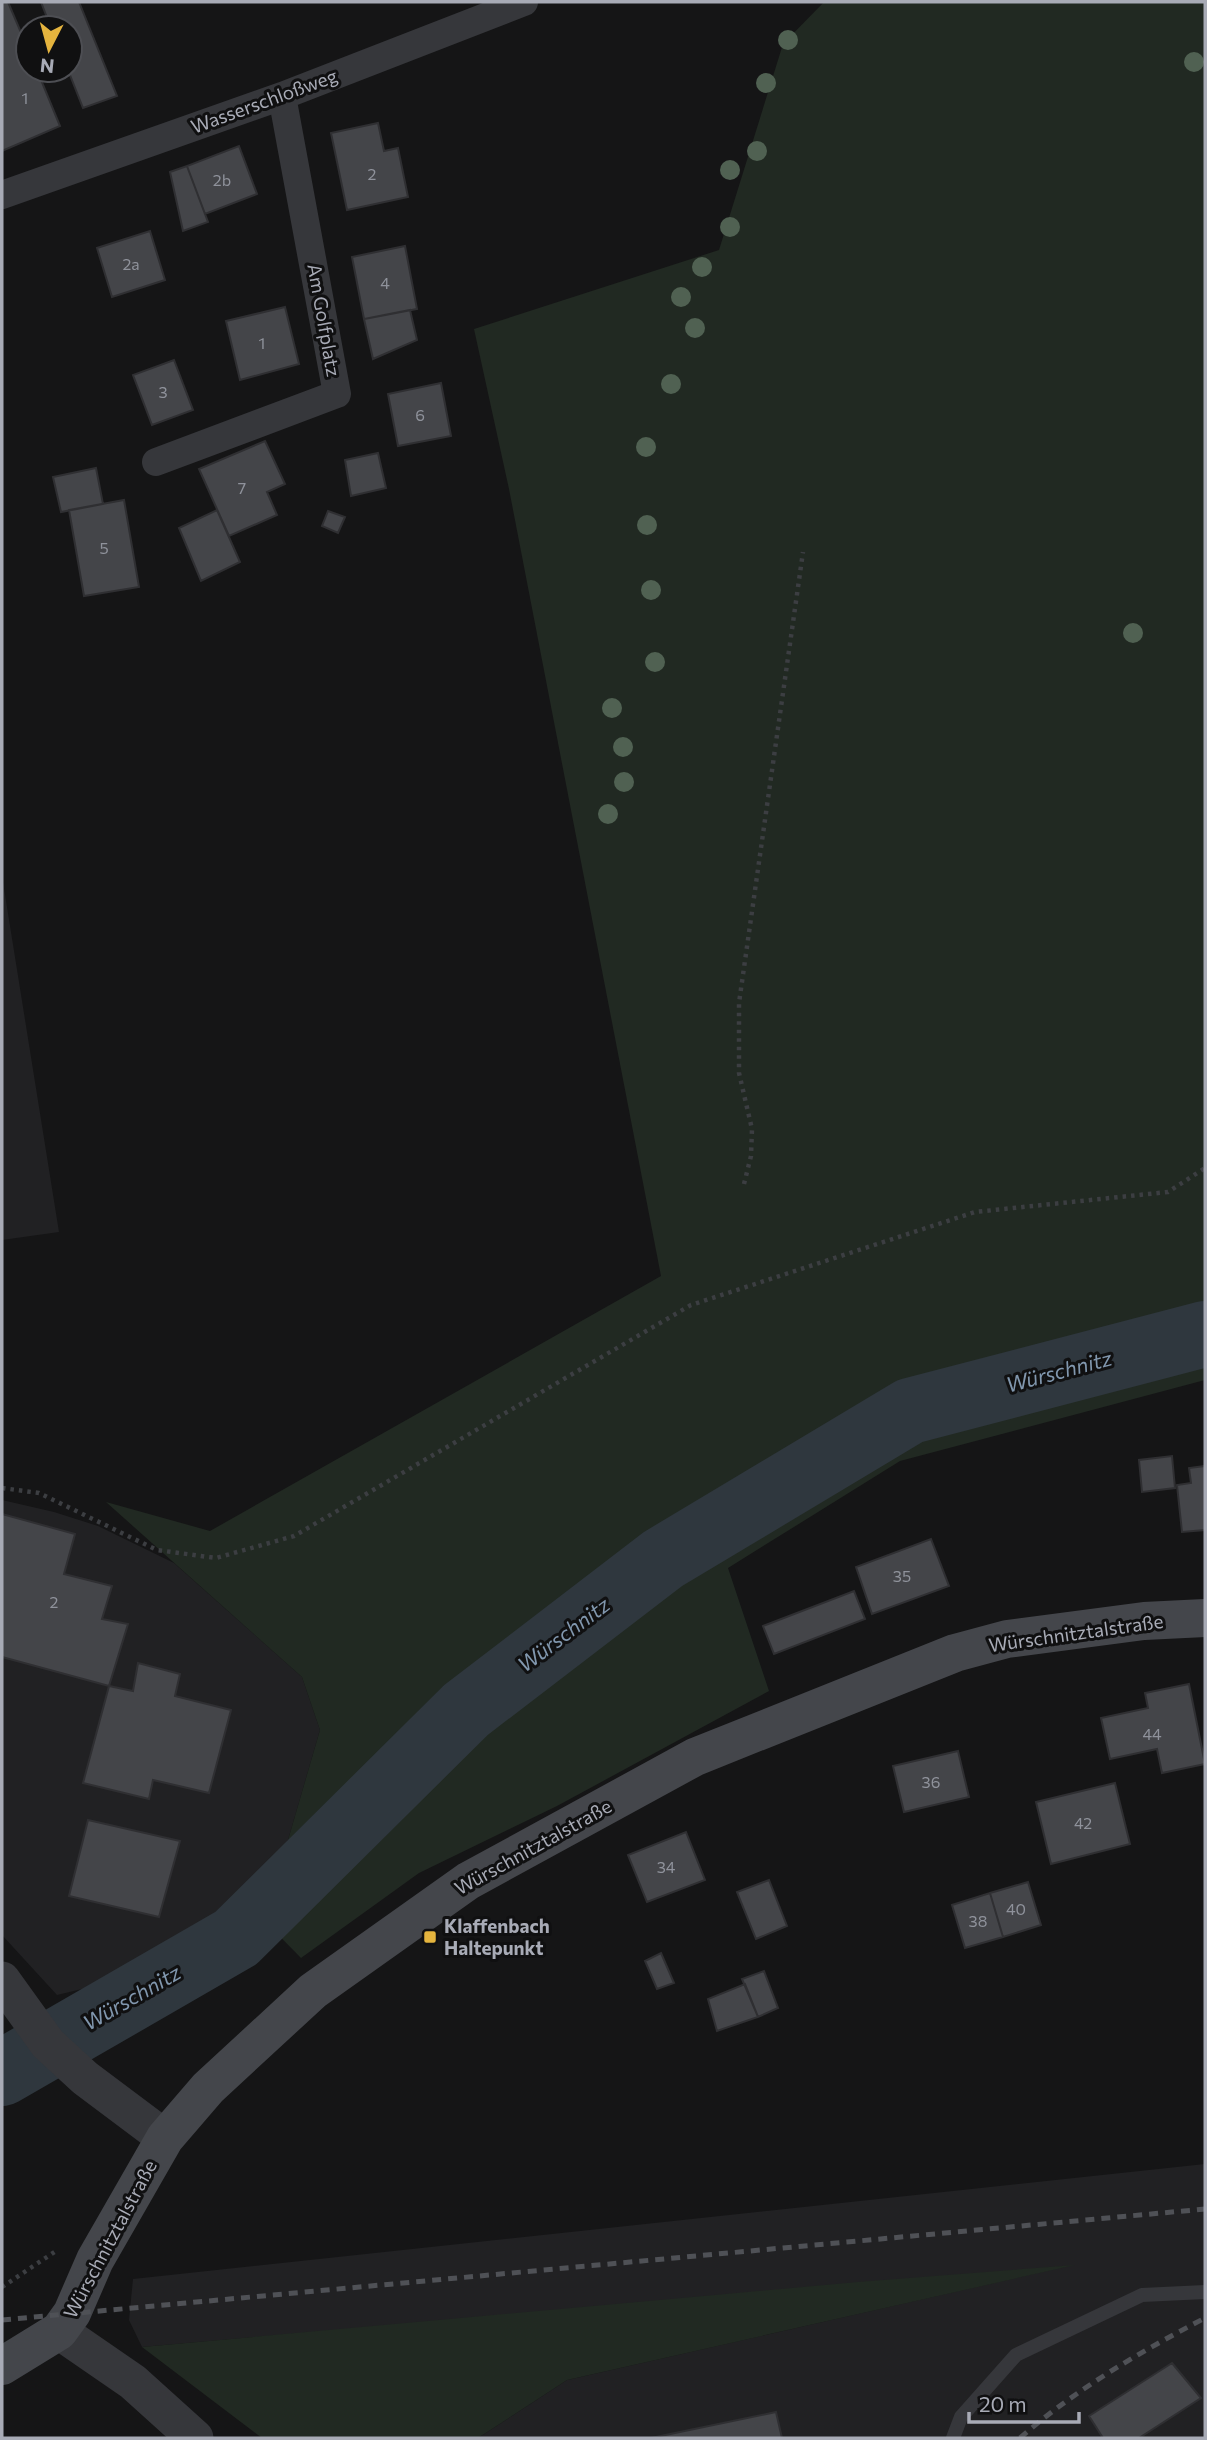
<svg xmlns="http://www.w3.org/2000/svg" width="1207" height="2440" font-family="Commissioner,sans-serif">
<rect width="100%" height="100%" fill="#151516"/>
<!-- built -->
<path fill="#212123" d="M2 876 59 1232 2 1240Z
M2 1500 54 1512 98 1526 174 1563 302 1677 320 1730 286 1847 242 1898 140 1975 57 1995 2 1935Z
M1205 2164V2438H478L567 2380 1068 2266 142 2347 129 2320 133 2279Z"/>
<!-- green -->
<path fill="#212922" d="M824 2H1205V1380L900 1461 728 1568 769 1691 557 1806 419 1873 301 1958 242 1898 286 1847 320 1730 302 1677 106 1502 210 1531 661 1276 509 489 474 329 719 250 783 44Z
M1075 2265 567 2380 478 2438H262L142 2347 858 2282Z"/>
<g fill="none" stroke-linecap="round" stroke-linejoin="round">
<!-- river -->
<path stroke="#2f373e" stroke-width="66" d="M2 2073 236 1938 466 1710 663 1559 910 1411 1205 1334"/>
</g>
<!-- building -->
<path fill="#444549" stroke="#2f2f32" stroke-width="2" d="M2 2H8L28 49V70H37L60 126 2 151Z
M41 2H79L117 96 83 108 68 70H70V28H51Z
M378 123 384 151 398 148 408 197 347 210 331 133Z
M239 146 257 194 205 214 187 166Z
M187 166 208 222 183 231 170 172Z
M150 231 165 280 112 297 97 248Z
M405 246 417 309 364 319 352 257Z
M285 307 299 364 240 380 226 321Z
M410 310 417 340 373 359 364 319Z
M174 360 193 410 152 425 133 375Z
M441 383 451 436 398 446 388 394Z
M265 441 285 484 267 492 277 515 229 536 199 469Z
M378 453 386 488 351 496 345 460Z
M96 468 103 504 61 512 53 477Z
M124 500 139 587 84 596 69 510Z
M217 510 240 562 201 581 179 528Z
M328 511 345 517 338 533 322 526Z
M1172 1456 1175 1488 1142 1492 1139 1460Z
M1205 1466V1530L1182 1532 1177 1485 1191 1483 1189 1468Z
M2 1514 75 1534 64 1574 112 1586 102 1619 128 1624 109 1686 2 1657Z
M931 1539 949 1586 872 1614 856 1567Z
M854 1591 865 1619 774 1654 763 1626Z
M138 1663 180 1674 175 1696 231 1710 209 1793 153 1780 149 1799 83 1783 109 1686 133 1691Z
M1189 1684 1205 1764 1162 1773 1157 1749 1110 1759 1101 1718 1148 1708 1145 1693Z
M958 1751 969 1797 904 1812 893 1766Z
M1115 1783 1130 1844 1051 1864 1036 1802Z
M88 1820 180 1841 159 1917 69 1896Z
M686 1832 705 1880 647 1902 628 1855Z
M769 1880 787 1926 756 1939 737 1892Z
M1028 1882 1041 1925 1003 1937 990 1893Z
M990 1893 1003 1937 965 1948 952 1905Z
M661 1953 674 1983 657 1989 645 1961Z
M764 1971 778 2008 758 2017 742 1979Z
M745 1984 758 2017 717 2031 708 1999Z
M1172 2363 1201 2398 1139 2438H1103L1089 2416Z
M776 2412 782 2438H651Z"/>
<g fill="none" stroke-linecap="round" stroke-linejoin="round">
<!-- path -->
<path stroke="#3c3e42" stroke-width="4.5" stroke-dasharray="3.5 5" stroke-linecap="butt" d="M744 1184 751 1156 752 1129 739 1073V1003L803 552
M2 1488 39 1493 157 1550 216 1558 294 1536 691 1305 975 1212 1168 1192 1205 1168
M2 2287 56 2251"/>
<!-- service -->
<path stroke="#36373b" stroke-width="14" d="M953 2438 961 2417 1016 2355 1142 2295 1205 2292"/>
<!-- minor -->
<path stroke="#36373b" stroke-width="28" d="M2 195 282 96 524 2
M156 462 337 394 282 96"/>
<!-- tertiary -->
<path stroke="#36373b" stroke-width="37" d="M2 1980 48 2044 85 2078 165 2138
M59 2331 133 2382 195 2438"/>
<!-- secondary -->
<path stroke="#44464b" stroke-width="38" d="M2 2366 59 2331 72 2313 95 2260 165 2138 208 2088 313 1991 468 1881 695 1757 955 1653 1007 1639 1144 1621 1205 1618"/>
<!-- rail -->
<path stroke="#4f5156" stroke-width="5" stroke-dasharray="9 7" stroke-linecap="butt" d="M2 2320 1205 2209
M1020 2438C1076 2389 1140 2352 1205 2318"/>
</g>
<!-- trees -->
<g fill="#506152">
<circle cx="788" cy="40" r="10"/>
<circle cx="1194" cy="62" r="10"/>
<circle cx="766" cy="83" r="10"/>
<circle cx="757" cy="151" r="10"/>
<circle cx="730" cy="170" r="10"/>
<circle cx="730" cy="227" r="10"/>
<circle cx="702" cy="267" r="10"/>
<circle cx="681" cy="297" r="10"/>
<circle cx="695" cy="328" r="10"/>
<circle cx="671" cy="384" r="10"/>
<circle cx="646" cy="447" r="10"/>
<circle cx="647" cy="525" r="10"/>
<circle cx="651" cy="590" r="10"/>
<circle cx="1133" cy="633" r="10"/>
<circle cx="655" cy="662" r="10"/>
<circle cx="612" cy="708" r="10"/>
<circle cx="623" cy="747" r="10"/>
<circle cx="624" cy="782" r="10"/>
<circle cx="608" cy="814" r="10"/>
</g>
<!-- markers -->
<rect fill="#e5b43e" stroke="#101011" stroke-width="2.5" x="423" y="1930" width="14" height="14" rx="3.5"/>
<g text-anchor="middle" stroke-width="6" stroke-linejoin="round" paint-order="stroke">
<!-- number labels -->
<g font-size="16" fill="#8f929b">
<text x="25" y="104">1</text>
<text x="372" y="180">2</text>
<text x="222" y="186">2b</text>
<text x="131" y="270">2a</text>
<text x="385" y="289">4</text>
<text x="262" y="349">1</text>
<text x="163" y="398">3</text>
<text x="420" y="421">6</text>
<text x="242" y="494">7</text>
<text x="104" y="554">5</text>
<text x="902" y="1582">35</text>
<text x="54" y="1608">2</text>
<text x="1152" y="1740">44</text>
<text x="931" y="1788">36</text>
<text x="1083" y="1829">42</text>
<text x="666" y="1873">34</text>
<text x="1016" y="1915">40</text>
<text x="978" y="1927">38</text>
</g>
<!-- street labels -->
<g font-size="19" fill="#a8abb6" stroke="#101011">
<text transform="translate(264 101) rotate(-20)" y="7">Wasserschloßweg</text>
<text transform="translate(324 320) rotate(80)" y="7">Am Golfplatz</text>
<text transform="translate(1076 1633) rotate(-8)" y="7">Würschnitztalstraße</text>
<text transform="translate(533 1847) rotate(-29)" y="7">Würschnitztalstraße</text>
<text transform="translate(110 2239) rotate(-62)" y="7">Würschnitztalstraße</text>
</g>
<!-- poi labels -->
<g font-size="19" font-weight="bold" fill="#a8abb6" stroke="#101011" text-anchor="start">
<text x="444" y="1933">Klaffenbach<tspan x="444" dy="22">Haltepunkt</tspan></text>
</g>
<!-- water labels -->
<g font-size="21" font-style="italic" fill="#8197ae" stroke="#101011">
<text transform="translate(1059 1372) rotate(-15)" y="7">Würschnitz</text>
<text transform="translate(564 1635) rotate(-37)" y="7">Würschnitz</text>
<text transform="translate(132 1998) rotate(-30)" y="7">Würschnitz</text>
</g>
</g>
<!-- border -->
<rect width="1207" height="2440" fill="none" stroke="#a8abb6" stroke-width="7"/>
<!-- north arrow -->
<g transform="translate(49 49) rotate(186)"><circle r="33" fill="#101011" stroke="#4d4e53" stroke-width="2"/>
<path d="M0-5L12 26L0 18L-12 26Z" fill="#e5b43e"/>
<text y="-10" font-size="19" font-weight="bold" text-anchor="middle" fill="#a8abb6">N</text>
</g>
<!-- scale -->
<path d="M969 2412v10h110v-10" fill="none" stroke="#a8abb6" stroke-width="3.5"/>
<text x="979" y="2412" font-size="21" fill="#a8abb6" stroke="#101011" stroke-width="5" paint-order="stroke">20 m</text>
</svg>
